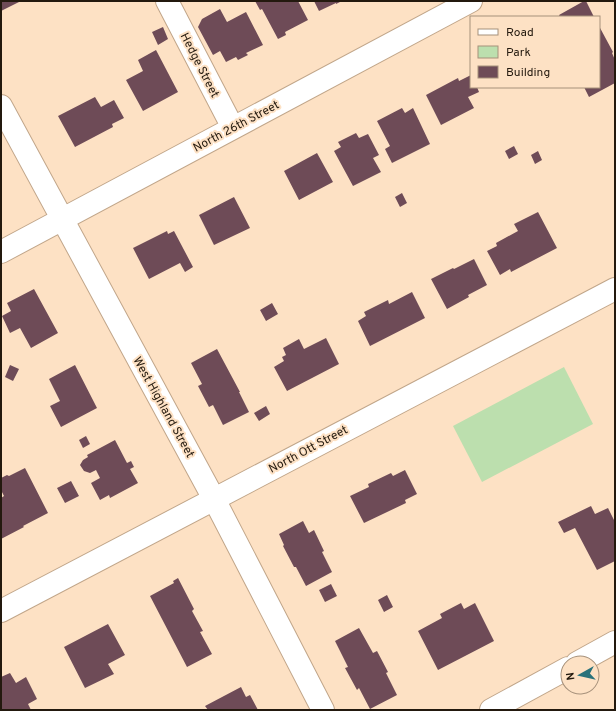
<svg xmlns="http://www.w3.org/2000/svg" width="616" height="711" font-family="Overpass,sans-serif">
<rect width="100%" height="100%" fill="#fde1c4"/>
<!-- green -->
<path fill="#bcdfae" d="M564 367 593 424 482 482 453 426Z"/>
<!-- building -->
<path fill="#6e4b57" d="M1 1H21L1 11Z
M255 1H298L308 20 285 32 286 35 278 39 262 9 260 10Z
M314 1H342L336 4V3L319 11Z
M584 1H586L594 17H560L559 15Z
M220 9 227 22 246 12 263 45 246 53 248 55 238 60 236 57 226 62 220 51 213 55 198 27 202 19Z
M599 26 613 52 612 53 615 60V83L589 97 584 87H599Z
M163 27 168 39 158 45 152 32Z
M156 50 178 92 143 111 126 80 143 71 138 60Z
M471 75V87H477L479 92 468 97 474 108 441 125 426 95 458 78 459 81Z
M95 97 101 107 114 100 124 118 112 124 113 127 75 147 58 116Z
M402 108 405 113 413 108 430 144 392 163 385 149 390 146 377 121Z
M356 133 359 138 368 134 379 155 373 158 381 172 353 186 334 151 341 147 338 142Z
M514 146 518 154 509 159 505 151Z
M538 151 542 160 535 164 531 155Z
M317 153 333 182 299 200 284 171Z
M402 193 407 203 400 207 395 197Z
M234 197 250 228 214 245 199 215Z
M538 212 557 248 511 272 510 269 500 275 487 251 497 246 496 243 518 231 514 224Z
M167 231 168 234 174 231 193 267 185 272 180 263 149 279 133 248Z
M474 259 487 285 468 295 469 297 447 309 431 279 453 268 454 269Z
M34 289 58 333 31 348 20 328 10 333 2 316 11 311 7 303Z
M412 292 425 318 370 346 358 321 366 316 364 312 388 300 389 304Z
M272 303 278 314 266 321 260 310Z
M326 338 339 364 287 391 274 367 284 361 282 357 286 355 283 348 299 339 304 349Z
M217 349 240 392H239L249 412 223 425 213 405 209 407 198 386 202 384 191 363Z
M10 365 19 369 13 381 5 377Z
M75 365 97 408 61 427 50 406 60 401 49 379Z
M266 406 270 414 259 421 254 413Z
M86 436 90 444 83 448 79 440Z
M115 440 127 463 131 461 134 467 130 469 138 483 110 498 109 495 100 500 91 483 100 478 96 470 90 473 84 471 80 465 83 460 88 457 87 455Z
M25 468 48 513 23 526 24 527 1 539V498L4 496 1 490V478L7 475 9 476Z
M405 470 417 494 405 500 406 503 364 523 350 496 369 487 368 484 391 473 393 476Z
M71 481 79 496 65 503 57 488Z
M591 506 595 514 608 508 615 522V561L597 570 575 528 564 533 558 522Z
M303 521 309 533 314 530 324 551 322 552 332 572 306 586 296 567H294L283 546 284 545 279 534Z
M178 578 194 609 192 611 203 631 200 632 212 654 187 667 150 596 174 583 173 581Z
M331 584 337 596 325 602 319 590Z
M387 595 393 607 384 612 378 600Z
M461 603 464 609 475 603 494 641 438 670 418 631 442 618 440 614Z
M108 624 125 655 108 664 114 674 85 688 64 647Z
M359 628 373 653 377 651 388 672 386 673 397 695 370 709 359 688 357 690 345 668 348 667 335 641Z
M10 673 16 683 26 677 37 699 28 704 31 710H1V677Z
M241 687 246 697 250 695 258 710H208L205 706Z"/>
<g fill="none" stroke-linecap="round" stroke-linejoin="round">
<defs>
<path id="minor" d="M167 1 233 128
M1 106 214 499 323 710
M1 252 471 1
M1 611 615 289
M577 663 615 642
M491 710 568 668"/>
</defs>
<!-- minor casing -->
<use href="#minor" stroke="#c1a68a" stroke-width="24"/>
<!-- minor -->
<use href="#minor" stroke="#fff" stroke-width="22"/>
</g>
<g text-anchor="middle" stroke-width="4" stroke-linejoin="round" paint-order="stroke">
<!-- street labels -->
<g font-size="12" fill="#23190e" stroke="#fde1c4">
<text transform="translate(200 65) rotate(63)" y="4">Hedge Street</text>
<text transform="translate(236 126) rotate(-28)" y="4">North 26th Street</text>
<text transform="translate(164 407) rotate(61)" y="4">West Highland Street</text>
<text transform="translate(308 449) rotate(-28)" y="4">North Ott Street</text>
</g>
</g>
<!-- border -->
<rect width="616" height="711" fill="none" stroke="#23190e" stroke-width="4"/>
<!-- legend -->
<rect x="470" y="16" width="130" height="72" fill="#fde1c4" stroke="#a6917b"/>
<rect x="478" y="29" width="20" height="6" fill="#ffffff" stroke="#a6917b"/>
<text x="506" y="36" font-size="12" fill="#23190e">Road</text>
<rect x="478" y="46" width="20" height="12" fill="#bcdfae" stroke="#a6917b"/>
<text x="506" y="56" font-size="12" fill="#23190e">Park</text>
<rect x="478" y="66" width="20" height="12" fill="#6e4b57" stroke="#a6917b"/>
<text x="506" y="76" font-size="12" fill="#23190e">Building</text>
<!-- north arrow -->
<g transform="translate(580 675) rotate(262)"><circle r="19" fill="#fde1c4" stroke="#a6917b"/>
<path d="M0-3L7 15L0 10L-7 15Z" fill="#29727b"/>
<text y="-6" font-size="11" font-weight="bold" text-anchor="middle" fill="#23190e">N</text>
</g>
</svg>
